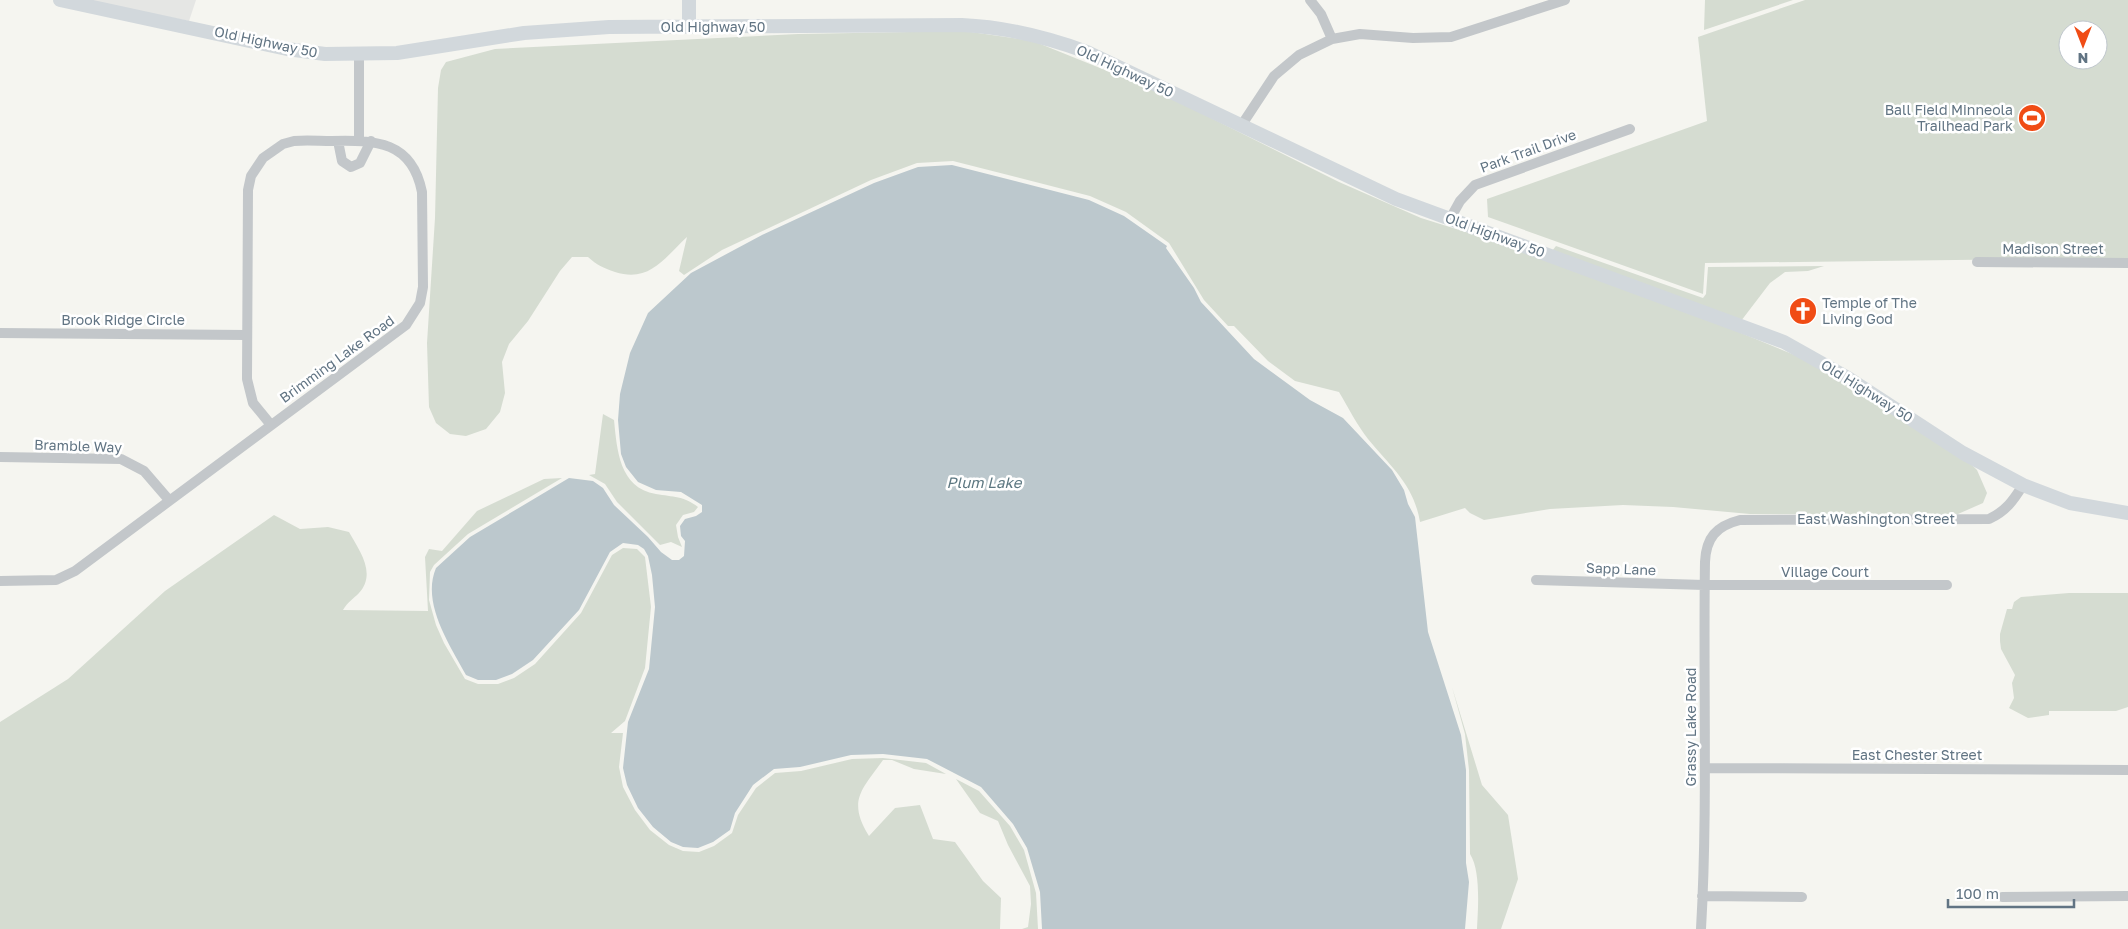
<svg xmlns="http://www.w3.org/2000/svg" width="2128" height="929" font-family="'Golos Text',sans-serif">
<rect width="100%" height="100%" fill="#f5f5f0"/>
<!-- built -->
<path fill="#e5e6e4" d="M84 0H196L189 21Z"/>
<!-- green -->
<path fill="#d5dcd1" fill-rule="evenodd" d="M1705 0H1793L1704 30Z
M1805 0H2128V258L1705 263 1703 294 1488 217 1487 199 1707 121 1698 37ZM2068 30H2098V60H2068Z
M964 31 1033 41 1157 91 1339 182 1421 218 1504 244 1673 305 1797 356 1852 386 1970 463 1977 470 1987 493 1983 503 1958 514H1750L1673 507 1623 505 1550 509 1484 520 1470 513 1465 508 1420 522C1414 485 1391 467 1368 439 1357 425 1348 407 1339 392L1295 381 1268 361 1234 326H1228L1204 300 1169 243 1126 212 1090 196 953 161 917 163 871 180 722 250 684 275 679 271 687 237C664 258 650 283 615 272 603 268 597 265 588 257H572L560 271 528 321 509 344 502 362 505 393 500 412 486 429 466 436 450 434 436 423 429 407 427 343 435 218 438 88 441 70 446 62 495 49 798 34Z
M1556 246 1703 298 1706 294 1708 267 1824 266 1808 271 1785 272 1770 283 1741 321 1552 251Z
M603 414 614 420C617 449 619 488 656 494 673 497 684 496 698 507L694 512 683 515 676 525 678 537 682 547 671 542 660 545 617 502 605 484 589 475 595 474Z
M562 478 468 534 434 565 430 572 429 600 436 625 444 643 465 679 478 684H498L514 678 535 664 581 613 612 555 623 548 637 549 645 557 651 607 645 668 625 721 611 733H623L619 767 623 787 635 810 650 830 669 845 683 851 699 852 714 846 732 833 738 815 756 788 775 773 801 771 852 759 883 758 926 763 946 774 914 769 892 760H883C862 790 847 800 869 836L895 808 920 805 933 839 955 842 983 881 1001 898 1000 929H0V722L68 679 165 591 274 515 300 529 328 527 349 532C359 550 377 573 359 593 354 598 347 603 343 610L428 611 425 557 429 549 442 551 477 511 544 479Z
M2069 593H2128V707L2116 711H2049V715L2028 718 2009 708 2014 698 2012 683 2015 675 2001 649 2000 641V634L2007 609H2012L2014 602 2021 597Z
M1452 687 1482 785 1508 815 1518 879 1501 929H1477C1478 909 1481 871 1470 854L1469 770 1465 734Z
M956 779 979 791 1010 826 1024 850 1036 893 1038 929H1022L1028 927 1031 904 1030 886 1008 845 998 821 980 813Z"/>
<!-- water -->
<path fill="#bcc8cd" d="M952 165 1089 200 1124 216 1167 246 1166 248 1194 288 1201 302 1254 359 1310 400 1343 418 1392 470 1404 490 1408 504 1415 517 1428 632 1461 735 1466 770V863L1469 882 1465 929H1042L1040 892 1027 848 1013 824 981 787 927 759 883 754 851 755 800 767 774 769 753 785 735 813 730 830 713 842 698 848 683 847 671 842 653 827 638 808 627 785 623 768 628 722 649 669 655 607 652 575 648 556 644 549 638 545 623 543 610 552 579 610 533 660 512 674 496 680H478L466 675C450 645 421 603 436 568L470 537 569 478 593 481 603 488 614 505 648 537 661 552 672 560H679L684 556 685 541 681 536 680 526 685 519 696 516 702 512V505L681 492 656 490 638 482 626 467 621 454 618 420 620 394 630 353 648 313 691 273 762 235 874 183 918 167Z"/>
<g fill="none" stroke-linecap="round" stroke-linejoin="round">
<!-- street -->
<path stroke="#c3c7ca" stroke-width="10" d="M1310 0 1321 14 1332 39
M359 56V140
M1241 126 1274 76 1299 55 1332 39 1360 34 1413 38 1451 37 1565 0
M338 141 342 161 351 167 360 163 371 141
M1450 219 1460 201 1475 185 1630 129
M1977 262 2128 263
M0 333 246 335
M0 457 121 459 144 471 169 500
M1536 580 1704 585H1947
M0 581 56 580 75 571 406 325 420 303 423 287 422 192C412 141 376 140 332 141 319 141 307 140 294 141L283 144 263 158 251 176 248 190 247 379 253 403 271 425
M1705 768 2128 770
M1702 896 1802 897
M2002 897 2128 896
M1701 929C1708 807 1703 684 1705 562 1706 538 1716 526 1740 520L1989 519C2006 511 2013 501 2023 485"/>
<!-- secondary -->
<path stroke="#d2d8dc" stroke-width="14" d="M60 0 287 49 325 54 397 53 524 33 609 27 962 25C1007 27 1046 37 1087 52L1396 199 1784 342 1848 378 1963 453 2023 485 2070 503 2128 513
M689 27V0"/>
</g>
<!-- icons -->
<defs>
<symbol id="stadium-disc" viewBox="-11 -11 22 22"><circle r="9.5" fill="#f04c15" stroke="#fff"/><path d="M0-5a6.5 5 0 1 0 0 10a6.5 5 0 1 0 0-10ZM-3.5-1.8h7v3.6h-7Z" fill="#fff"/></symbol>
<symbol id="church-disc" viewBox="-11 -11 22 22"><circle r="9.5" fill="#f04c15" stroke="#fff"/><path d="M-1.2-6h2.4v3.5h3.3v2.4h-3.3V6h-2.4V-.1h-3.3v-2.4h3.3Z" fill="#fff"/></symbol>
</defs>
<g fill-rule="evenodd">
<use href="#stadium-disc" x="2016" y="102" width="32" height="32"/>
<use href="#church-disc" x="1787" y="295" width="32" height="32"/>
</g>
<g text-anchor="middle" stroke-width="5" stroke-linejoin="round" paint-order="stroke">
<!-- street labels -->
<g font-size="14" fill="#617483" stroke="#fff">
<text x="713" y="32">Old Highway 50</text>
<text transform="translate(266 42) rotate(12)" y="5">Old Highway 50</text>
<text transform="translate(1125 71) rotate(25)" y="5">Old Highway 50</text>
<text transform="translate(1528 151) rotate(-20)" y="5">Park Trail Drive</text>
<text transform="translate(1495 235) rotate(20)" y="5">Old Highway 50</text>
<text x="2053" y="254">Madison Street</text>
<text x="123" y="325">Brook Ridge Circle</text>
<text transform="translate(337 359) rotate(-36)" y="5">Brimming Lake Road</text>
<text transform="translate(1867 391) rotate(32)" y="5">Old Highway 50</text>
<text transform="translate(78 446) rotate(2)" y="5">Bramble Way</text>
<text x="1876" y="524">East Washington Street</text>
<text transform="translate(1621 569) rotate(2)" y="5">Sapp Lane</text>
<text x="1825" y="577">Village Court</text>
<text transform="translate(1691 727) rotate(-90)" y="5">Grassy Lake Road</text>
<text x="1917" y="760">East Chester Street</text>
</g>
<!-- poi labels -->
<g font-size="14" fill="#617483" stroke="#fff" text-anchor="end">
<text x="2013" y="115">Ball Field Minneola<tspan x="2013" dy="16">Trailhead Park</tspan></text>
<text x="1822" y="308" text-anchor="start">Temple of The<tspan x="1822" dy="16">Living God</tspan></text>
</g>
<!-- water labels -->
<g font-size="15" font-style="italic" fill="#5c7781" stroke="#fff">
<text x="984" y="488">Plum Lake</text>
</g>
</g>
<!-- north arrow -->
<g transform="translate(2083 45) rotate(180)"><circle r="24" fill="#ffffff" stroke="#c0c7cd"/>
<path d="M0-4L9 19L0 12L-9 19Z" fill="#f04c15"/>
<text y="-8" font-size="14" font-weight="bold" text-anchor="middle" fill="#617483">N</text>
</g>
<!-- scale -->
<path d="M1948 899v8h126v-8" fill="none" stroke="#617483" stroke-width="2.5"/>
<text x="1956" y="899" font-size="15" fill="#617483" stroke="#ffffff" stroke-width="4" paint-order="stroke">100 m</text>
</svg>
